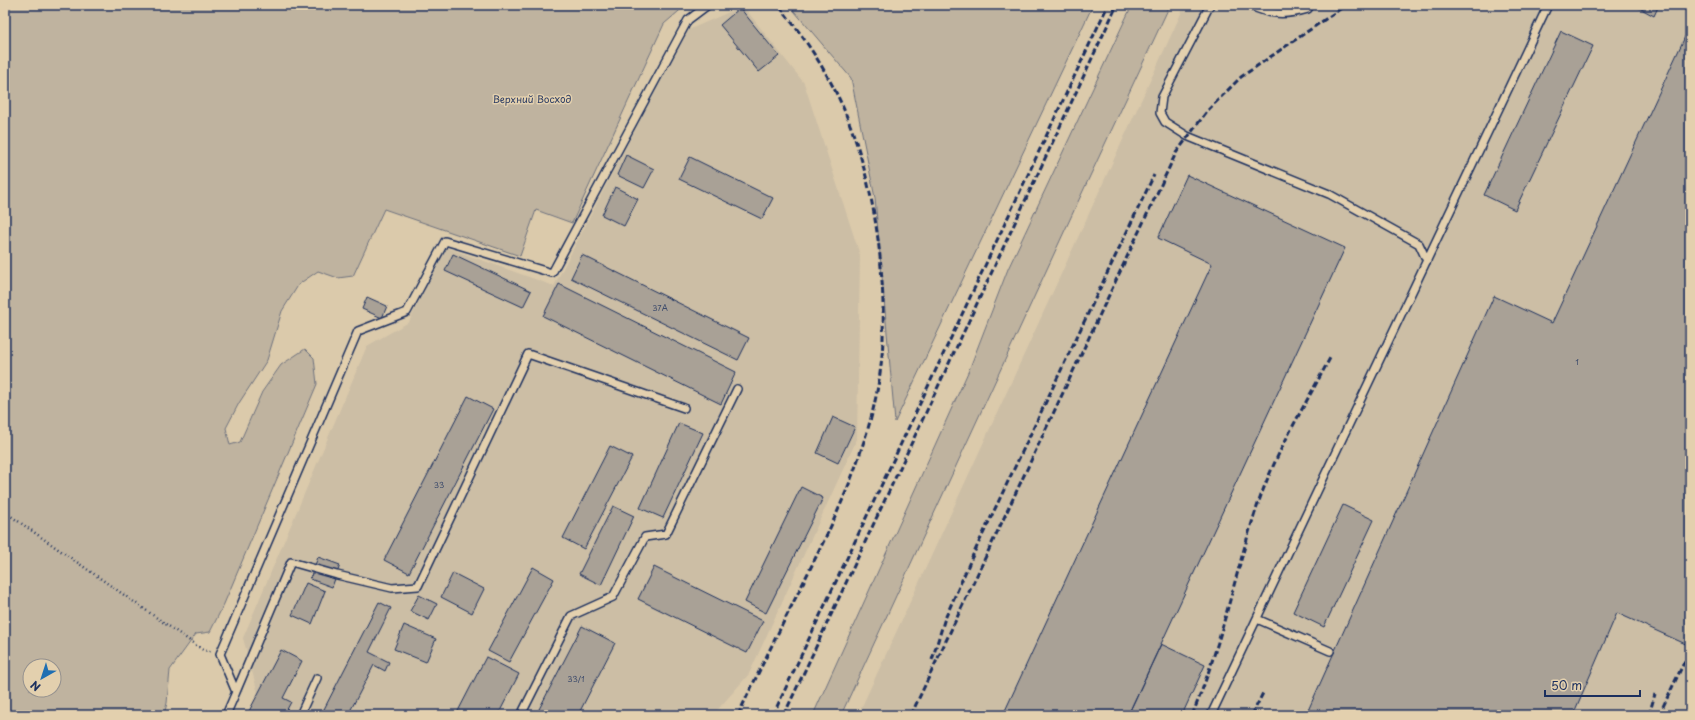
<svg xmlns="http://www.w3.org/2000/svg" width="1695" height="720" font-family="'Playpen Sans',sans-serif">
<rect width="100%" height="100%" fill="#dbcaab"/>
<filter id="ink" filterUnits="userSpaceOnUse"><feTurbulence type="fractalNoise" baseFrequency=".025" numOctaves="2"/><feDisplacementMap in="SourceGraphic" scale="8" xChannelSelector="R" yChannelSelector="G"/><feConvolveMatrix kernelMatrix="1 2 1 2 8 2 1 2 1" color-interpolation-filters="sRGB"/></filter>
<g filter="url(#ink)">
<!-- built -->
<path fill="#ccbea5" d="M1185 5H1690V715H858Z
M743 6 804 83 860 255 857 439 749 674 713 715H247L258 693 243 638 367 346 409 322 445 247 554 286 686 31Z"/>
<!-- green -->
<path fill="#bfb39f" stroke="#6d717e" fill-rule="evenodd" d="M5 5H686L664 24 572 223 536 210 520 256 384 209 353 276 338 278 318 271 299 284 282 311 267 360 239 403 226 428 230 445 240 442 262 392 281 365 305 349 314 358 317 384 224 604 210 632 196 634 170 670 167 703 164 715H5ZM30 666H54V690H30Z
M789 5H1093L895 422 875 198 851 78Z
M1132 5H1170L1083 191 841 715H813L969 370 1008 269Z"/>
<!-- building -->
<path fill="#a9a196" stroke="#1b2f5e" d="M1634 5H1659L1654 16Z
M740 8 779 56 759 72 720 25Z
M1690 26V646L1617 613 1573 715H1306L1494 296 1552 323Z
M1561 31 1593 46 1515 210 1484 195Z
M626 155 654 169 644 188 617 175Z
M690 157 773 198 762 219 679 179Z
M1187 175 1345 248 1128 715H1003L1212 264 1158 238Z
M615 187 638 199 624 226 602 215Z
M453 254 531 291 523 307 445 271Z
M582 255 749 338 738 360 571 278Z
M559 284 736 372 721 404 543 316Z
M367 297 387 306 382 318 362 309Z
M468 396 493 409 409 573 384 560Z
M833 417 855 427 838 463 817 453Z
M679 423 703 433 663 518 640 508Z
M610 446 632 457 584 549 563 538Z
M801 487 823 498 766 613 745 602Z
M1343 505 1374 520 1324 627 1293 612Z
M613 506 634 516 601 585 579 574Z
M318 557 340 565 332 587 310 579Z
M533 567 554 579 509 662 488 651Z
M654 567 763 621 747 653 638 599Z
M453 573 484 589 472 613 441 597Z
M306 583 325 591 312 624 292 615Z
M419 595 437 604 429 620 410 611Z
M379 602 391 608 369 652 389 662 385 671 374 665 348 715H321Z
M404 625 436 639 426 662 394 649Z
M582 626 615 643 578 715H536Z
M1161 644 1205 665 1182 715H1128Z
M281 650 302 661 283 698 291 702 284 715H247Z
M486 657 519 674 498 715H456Z"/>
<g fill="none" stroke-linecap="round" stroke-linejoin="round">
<defs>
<path id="lane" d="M1210 5 1162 97 1160 113 1165 122 1187 136 1329 194 1419 244 1427 261
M1249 5C1270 15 1285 16 1308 9L1310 5
M1257 619 1330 651
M236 692 291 562 337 575 392 588 418 586 528 354 684 408
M226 715 236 692 220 654 358 331 407 312 445 241 552 273 688 20 708 5
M300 715 317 678
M521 715 571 616 613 597 645 537 666 534 737 389
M1211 715 1548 5"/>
</defs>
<!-- lane casing -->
<use href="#lane" stroke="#1b2f5e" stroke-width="10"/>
<!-- path -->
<path stroke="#1b2f5e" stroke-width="2.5" stroke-dasharray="1 3" stroke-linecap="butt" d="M5 512 203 650 211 652"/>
<!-- lane -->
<use href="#lane" stroke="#e3d0ae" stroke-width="7"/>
<!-- rail -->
<path stroke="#1b2f5e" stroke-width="3" stroke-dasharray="6 3" stroke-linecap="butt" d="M932 660 944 621 972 557 1154 175
M738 715C760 669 783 623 806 577 827 535 848 493 862 447 874 413 882 374 883 338 885 262 874 183 845 112 829 74 804 36 778 5
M773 715 1108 5
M784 715 1117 5
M911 715 1176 153 1208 110 1241 77 1346 5
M980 715 982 711
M1192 715C1221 648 1234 576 1257 507 1274 455 1304 407 1330 358
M1252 715 1264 691
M1649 715 1655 694
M1659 715 1690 650"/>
</g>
</g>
<g text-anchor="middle" stroke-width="3" stroke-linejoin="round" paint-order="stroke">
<!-- number labels -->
<g font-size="8" fill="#3e4c6c">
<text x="660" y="311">37А</text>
<text x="1577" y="365">1</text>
<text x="439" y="488">33</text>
<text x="576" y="682">33/1</text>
</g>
<!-- park labels -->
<g font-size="10" fill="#2b3c64" stroke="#e3d0ae">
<text x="532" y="103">Верхний Восход</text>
</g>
</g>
<!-- margin -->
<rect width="1695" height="720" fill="none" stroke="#e3d0ae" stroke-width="20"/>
<rect x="10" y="10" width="1675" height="700" fill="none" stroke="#1b2f5e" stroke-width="1.5" filter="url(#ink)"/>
<!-- north arrow -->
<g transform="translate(42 678) rotate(219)"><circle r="19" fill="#e3d0ae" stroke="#93908e"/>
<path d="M0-3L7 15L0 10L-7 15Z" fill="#1f6fb2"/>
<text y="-6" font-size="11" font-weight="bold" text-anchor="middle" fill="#1b2f5e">N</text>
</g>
<!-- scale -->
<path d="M1545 690v6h95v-6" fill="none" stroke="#1b2f5e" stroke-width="2"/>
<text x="1551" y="690" font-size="12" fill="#1b2f5e" stroke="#e3d0ae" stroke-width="3" paint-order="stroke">50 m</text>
</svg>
